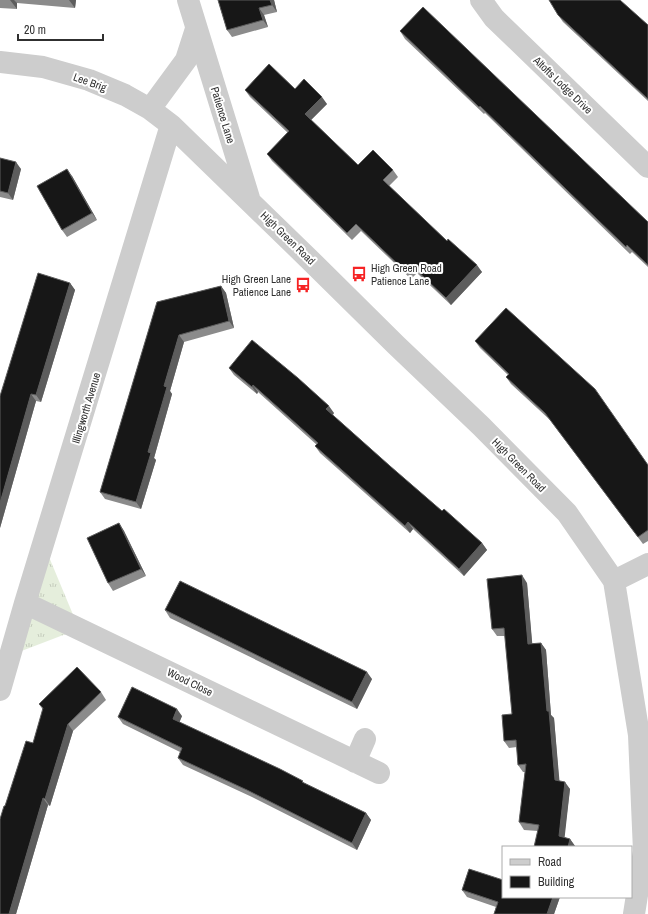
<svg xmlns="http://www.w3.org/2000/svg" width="648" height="914" font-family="'Archivo Narrow',sans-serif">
<defs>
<pattern id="grass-tufts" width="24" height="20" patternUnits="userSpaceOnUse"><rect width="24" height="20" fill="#e5eedc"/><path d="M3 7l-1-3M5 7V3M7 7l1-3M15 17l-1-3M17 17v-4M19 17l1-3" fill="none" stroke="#c5ccbd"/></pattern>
</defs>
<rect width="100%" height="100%" fill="#fff"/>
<!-- grass -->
<path fill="url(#grass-tufts)" d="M44 545 79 629 11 655Z"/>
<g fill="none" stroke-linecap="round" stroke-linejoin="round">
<!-- minor -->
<path stroke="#cdcdcd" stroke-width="22" d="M188 0 249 198
M481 0 494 18 648 167
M0 62 43 67 89 80 125 95 150 109 171 125 312 262 396 345 481 426 567 513 614 581 639 735 644 851 634 914
M150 109 186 60 196 29
M614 581 648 564
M25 603 379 773
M0 690 25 603 171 125
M355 762 365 739"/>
</g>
<!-- wall -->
<path fill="#8b8b8b" d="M0 0H76L75 8 17 3V9L0 8Z
M218 0H274L277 12 264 15 268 27 232 37 227 30Z
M558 15 648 25V101L563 22Z
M400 31 648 222V267L632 252 630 254 485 113 484 114 405 39Z
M295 89 327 104 311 120 358 165 393 170 398 177 389 186 447 241 482 272 451 305 417 273 411 279 361 231 352 240 272 161 267 154 288 133 250 97 245 90Z
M0 158 21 169 13 200 0 197Z
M72 176 97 220 67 237 62 230Z
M70 283 75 290 41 402 36 401 0 528V396Z
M221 286 226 293 234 328 184 342 170 391 172 394 154 458 156 460 141 509 105 499 100 492 157 302Z
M475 341 648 465V541L643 544 550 420 511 384 506 377 508 375 480 348Z
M229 368 334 413 333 415 390 466 442 511 482 543 487 550 464 576 413 529 410 533 320 453 315 446 317 445 258 392 257 394 234 375Z
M119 523 124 531 146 576 113 591 108 583Z
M527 583 532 644 541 643 546 650 551 715 554 718 559 781 570 789 564 837 570 839 575 846V847H534L538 831 524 830 519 822 525 772H523L518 765 517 747 509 748 504 741 512 714 505 636H497L492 629Z
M165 610 372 679 357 709 170 618Z
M101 692 106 700 73 731 50 806 48 805 16 914H0L5 806 33 743 43 710 39 704Z
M182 716 179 722 366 813 371 820 357 850 252 797 183 765 178 758 180 752 123 724 118 717Z
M462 890 503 897H560L554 914H494L496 907 467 897Z"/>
<!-- shaded-wall -->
<path fill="#5d5d5d" d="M10 0H14L17 3V9Z
M69 0H76L75 8Z
M270 0H274L277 12 272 5Z
M259 8 264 15 268 27 263 20Z
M322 97 327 104 310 121 305 114Z
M16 162 21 169 13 200 8 193Z
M67 169 72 176 97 220 92 213Z
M477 265 482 272 451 305 446 298Z
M70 283 75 290 41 402 36 395Z
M221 286 226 293 234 328 229 321Z
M179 335 184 342 170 391 172 394 154 458 156 460 141 509 136 502 164 386Z
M253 385 258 392 257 394 252 387Z
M31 394 36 401 0 528V503Z
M329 406 334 413 331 416 326 409Z
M408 522 413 529 410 533 405 526Z
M119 523 124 531 146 576 141 569Z
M482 543 487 550 464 576 459 569Z
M522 575 527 583 533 652 528 644Z
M541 643 546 650 551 715 554 718 560 787 555 780 547 711Z
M367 672 372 679 357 709 352 702Z
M177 709 182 716 178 726 173 719Z
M68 724 73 731 50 806 45 799Z
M565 782 570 789 564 843 559 836Z
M43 798 48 805 16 914H9Z
M366 813 371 820 357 850 352 843Z
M570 839 575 846V847H568Z
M553 897H560L554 914H547Z"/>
<!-- building -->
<path fill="#171717" stroke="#5d5d5d" d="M218 0H270L272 5 259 8 263 20 227 30Z
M549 0H620L648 25V99L558 15Z
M423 7 648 222V265L627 245 626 247 480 106 479 107 400 31Z
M269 64 295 89 304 79 322 97 305 114 358 165 373 150 393 170 383 180 447 241 448 239 477 265 446 298 412 266 406 272 356 224 347 233 267 154 289 131 245 90Z
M0 158 16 162 8 193 0 191Z
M67 169 92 213 62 230 37 186Z
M38 273 70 283 36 395 31 394 0 503V396Z
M221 286 229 321 179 335 164 386 167 387 148 452 151 453 136 502 100 492 157 302Z
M506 308 595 389 648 465V530L638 537 545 413 506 377 509 374 475 341Z
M252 340 298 378 329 406 326 409 390 466 442 511 444 509 482 543 459 569 408 522 405 526 315 446 318 443 253 385 252 387 229 368Z
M119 523 141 569 108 583 87 538Z
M522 575 528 644 541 643 547 711H549L555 780 565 782 559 836 570 839 568 847H534L539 825 519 822 526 764 518 765 516 740 504 741 502 715 512 714 504 628 492 629 487 579Z
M180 581 367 672 352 702 165 610Z
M77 667 101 692 68 724 45 799 43 798 9 914H0V819L4 806H5L26 741 33 743 43 708 39 704Z
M132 687 177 709 173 719 280 769 303 781 302 782 366 813 352 843 247 790 178 758 182 748 118 717Z
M469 869 503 880V897H553L547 914H494L498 902 462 890Z"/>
<!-- icons -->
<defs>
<symbol id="bus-bare" viewBox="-9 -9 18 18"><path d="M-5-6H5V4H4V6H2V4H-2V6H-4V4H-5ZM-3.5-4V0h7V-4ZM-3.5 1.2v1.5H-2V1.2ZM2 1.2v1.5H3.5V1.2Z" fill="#f62324" stroke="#fff" stroke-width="2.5" paint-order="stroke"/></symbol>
</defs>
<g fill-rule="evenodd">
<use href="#bus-bare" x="348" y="263" width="22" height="22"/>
<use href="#bus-bare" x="292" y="274" width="22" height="22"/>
</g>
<g text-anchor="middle" stroke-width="4" stroke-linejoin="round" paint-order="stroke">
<!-- street labels -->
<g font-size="11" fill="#303030" stroke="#fff">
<text transform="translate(90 82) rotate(20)" y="4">Lee Brig</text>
<text transform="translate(563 85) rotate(44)" y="4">Altofts Lodge Drive</text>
<text transform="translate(223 115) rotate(73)" y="4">Patience Lane</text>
<text transform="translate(288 238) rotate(44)" y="4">High Green Road</text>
<text transform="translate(86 408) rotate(-73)" y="4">Illingworth Avenue</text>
<text transform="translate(519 465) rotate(45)" y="4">High Green Road</text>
<text transform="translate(190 682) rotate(26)" y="4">Wood Close</text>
</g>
<!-- poi labels -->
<g font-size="11" fill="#303030" stroke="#fff" text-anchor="start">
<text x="371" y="272">High Green Road<tspan x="371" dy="13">Patience Lane</tspan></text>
<text x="291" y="283" text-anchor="end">High Green Lane<tspan x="291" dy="13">Patience Lane</tspan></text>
</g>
</g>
<!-- legend -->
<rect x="502" y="846" width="130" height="52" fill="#ffffff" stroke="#acacac"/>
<rect x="510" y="859" width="20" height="6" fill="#cdcdcd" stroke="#acacac"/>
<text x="538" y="866" font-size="12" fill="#303030">Road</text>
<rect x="510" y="876" width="20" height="12" fill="#171717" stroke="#acacac"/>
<text x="538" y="886" font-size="12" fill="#303030">Building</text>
<!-- scale -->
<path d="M18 34v6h85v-6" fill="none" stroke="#303030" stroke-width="2"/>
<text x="24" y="34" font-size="12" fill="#303030" stroke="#ffffff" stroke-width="3" paint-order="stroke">20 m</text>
</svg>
